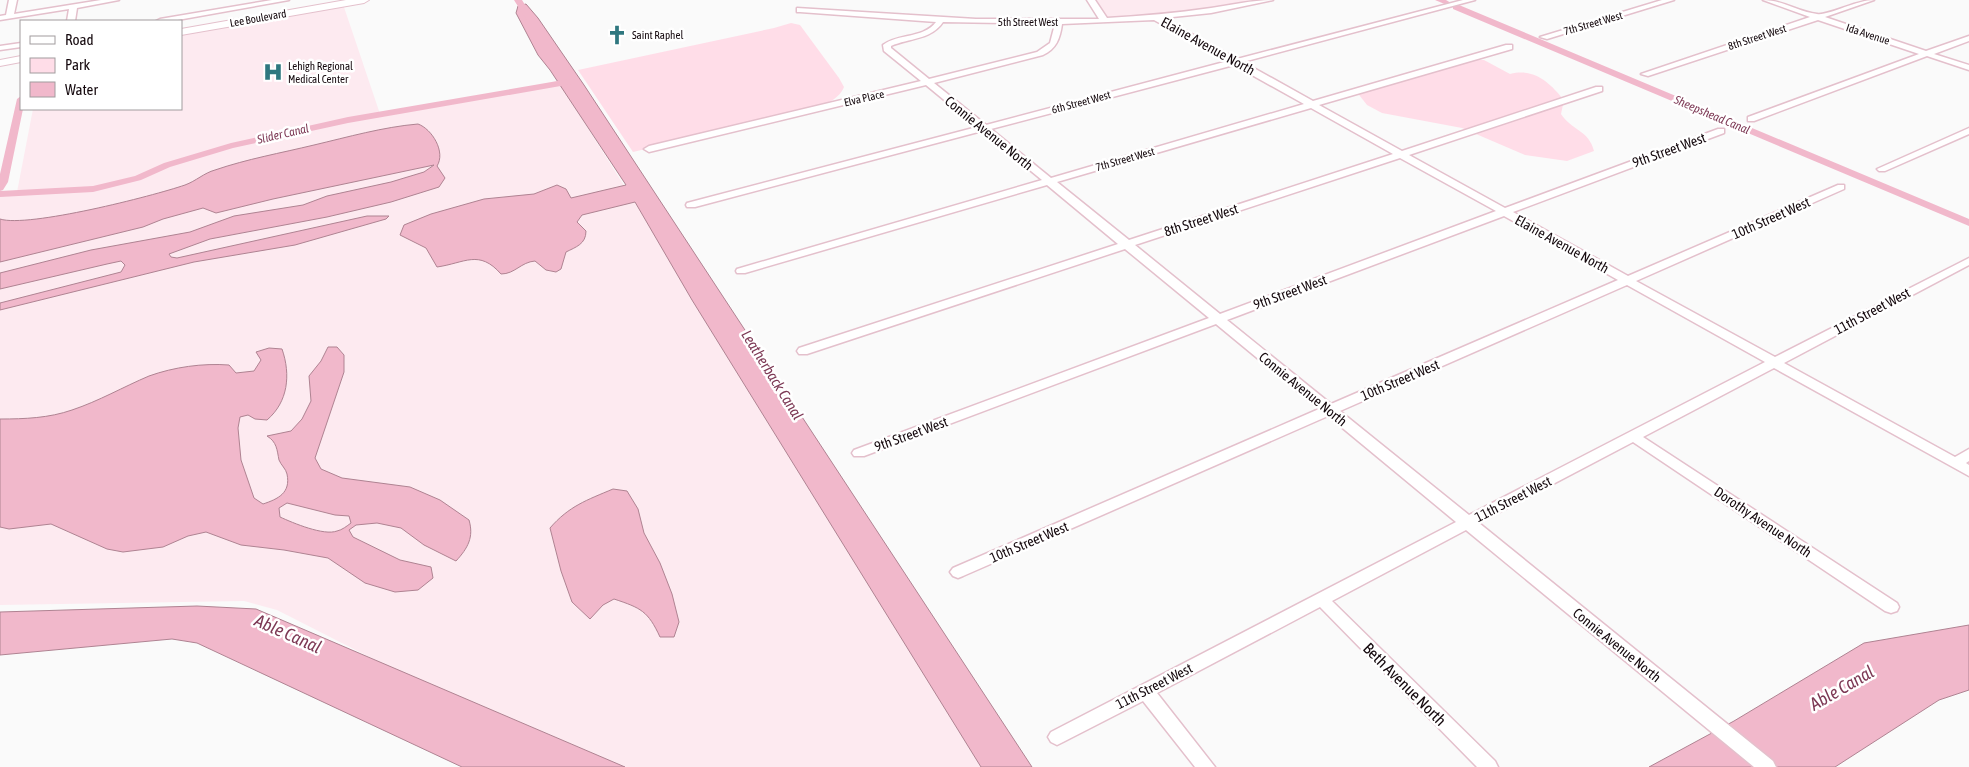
<svg xmlns="http://www.w3.org/2000/svg" width="1969" height="767" font-family="'Asap Condensed',sans-serif">
<rect width="100%" height="100%" fill="#fafafa"/>
<!-- built -->
<path fill="#fdeaf0" d="M1092 0H1268L1230 9 1101 19Z
M344 7 381 117 558 81 992 767H618L442 694 277 610 244 601 0 605V194L17 192 33 109H181V35Z"/>
<!-- green -->
<path fill="#ffdde8" d="M791 23 800 25 839 78 844 87C838 102 818 107 804 111L633 152 578 70 774 28Z
M1464 60H1484L1510 74C1535 68 1549 82 1564 100L1561 114C1571 130 1589 130 1594 151L1567 161 1525 155 1462 128 1382 113 1367 105 1356 91Z"/>
<!-- water -->
<path fill="#f1b8cb" stroke="#af8392" fill-rule="evenodd" d="M526 4 538 18 584 85 1032 767H981L692 300 635 202 582 215 577 222 586 231C586 244 576 247 566 252L561 269 556 272 546 270 535 261C521 262 515 274 501 274 479 249 465 263 437 267L426 248 400 235 404 225 431 214 484 199 534 194 557 185 566 189 571 198 626 185 550 70 538 55 516 13 518 6Z
M418 124C432 129 446 152 437 166L445 178 439 187 391 202 327 217 210 239 169 254 171 257 177 258 367 216H389L386 219 295 245 194 262 0 310V303L121 272 125 265 121 261 107 264 0 289V273L91 250 190 232 234 216 303 205 327 196 391 182 424 172 434 165 273 199 216 213 203 208 163 219 143 227 0 262V219C28 228 153 196 185 185 196 181 204 173 215 170 247 159 281 153 314 145 348 137 383 127 418 124Z
M328 347H337L344 355V372L315 458 321 469 342 478 410 487 440 500 469 520C474 537 468 548 456 561L424 545 401 528 377 523 356 525 349 530 353 537 400 560 431 567 433 578 418 590 395 592 365 583 328 558 284 550 241 545 206 532 188 536 163 547 123 552 107 549 51 524 9 529 0 527V419C25 419 49 418 72 410 99 401 123 387 149 376 174 367 203 363 229 365L236 373 254 371 261 360 256 352 269 348 282 349C291 375 288 402 267 420L255 419 248 415 240 417 238 428 241 460 254 498 263 504C278 499 291 493 287 474 286 469 281 465 279 460 277 450 277 442 267 436L291 431 302 419 311 401 309 376 321 361ZM287 503 335 515 349 516 351 523C347 526 342 530 337 531 324 536 293 523 280 517L279 508Z
M613 489 627 491 638 509 644 533 660 563 672 594 679 622 674 637H660C648 611 641 608 614 599L603 605 590 619 572 602 561 571 550 528C569 506 587 500 613 489Z
M197 606 256 609 625 767H462L197 643 172 639 0 655V612Z
M1969 625V690L1939 700 1835 767H1649L1734 721 1864 643Z"/>
<g fill="none" stroke-linecap="round" stroke-linejoin="round">
<!-- canal -->
<path fill="#f1b8cb" fill-rule="evenodd" d="M514 0H522L534 19 533 21H527Z
M1435 0H1446L1451 3 1447 5Z
M1453 5H1459L1969 219V226L1453 9Z
M569 79 572 80V84L348 123 233 148 170 167 141 180 93 192 0 197V191L93 186 135 176 164 163 231 143 348 117Z
M21 96V109H23L8 182 3 190 0 191V174L17 99Z"/>
<defs>
<path id="street" d="M9 0H17L14 14 101 0H119L77 8 75 21H67L69 9 0 20V16L6 15Z
M272 0H289L172 21H156L160 19Z
M1087 0H1095L1107 18C1142 16 1176 13 1211 8 1232 5 1252 0 1273 0L1211 13 1163 18 1237 59 1463 0H1475L1243 62 1313 101 1506 45H1512V49L1319 105 1402 151 1596 87H1602V91L1409 155 1505 208 1718 129H1724V133L1513 212 1628 276 1838 185H1844V189L1636 281 1775 357 1969 258V265L1784 363 1955 457 1969 449V461L1966 463 1969 465V476L1774 368 1643 437 1897 603 1899 607 1897 611 1891 613 1885 611 1633 442 1479 523 1773 761 1776 767H1754L1466 530 1332 601 1495 761 1498 767H1477L1320 607 1157 693 1215 767H1195L1143 701 1063 742 1057 745 1051 742 1048 737 1051 732 1456 522 1328 416 963 576 958 578 953 576 950 572 953 568 1319 409 1216 324 864 456H854L852 453 854 450 1209 318 1125 249 807 354H799L797 351 799 348 1118 244 1047 185 745 273H737L736 271 737 269 1042 180 982 131 695 207H687L686 205 687 203 977 127 926 85 649 152 644 149 649 146 921 81 884 51 883 45C898 33 923 39 936 22L800 12H797V8L976 19H1099ZM1154 20 1228 61 986 125 934 83 1043 55C1056 49 1060 39 1062 24ZM943 22 1055 24 1050 43 1037 52 929 79 891 48V46C909 38 931 40 943 22ZM1234 65 1304 104 1051 178 991 129ZM1311 108 1393 154 1129 240 1057 182ZM1400 158 1496 211 1220 314 1135 245ZM1504 216 1618 280 1331 404 1227 320ZM1627 285 1765 362 1469 515 1340 411Z
M1662 0H1674L1547 39 1540 37Z
M1763 0C1783 0 1798 12 1817 14 1828 16 1856 0 1874 0L1825 17 1926 51 1969 36V41L1934 54 1969 65V70L1927 56 1754 121H1748V117L1919 54 1818 20 1648 76 1641 74 1810 17Z
M21 43V47L0 50V46Z
M1969 128V134L1885 171H1879L1877 169Z"/>
<path id="secondary" d="M346 0H369L364 3 181 35V29Z
M21 56V62L0 66V60Z"/>
</defs>
<!-- street casing -->
<use href="#street" stroke="#e4c0cc" stroke-width="3"/>
<!-- secondary casing -->
<use href="#secondary" stroke="#e4c0cc" stroke-width="2"/>
<!-- street -->
<use href="#street" fill="#fff" fill-rule="evenodd"/>
<!-- secondary -->
<use href="#secondary" fill="#fff" fill-rule="evenodd"/>
</g>
<!-- icons -->
<defs>
<symbol id="church-bare" viewBox="-9 -9 18 18"><path d="M-1.2-6h2.4v3.5h3.3v2.4h-3.3V6h-2.4V-.1h-3.3v-2.4h3.3Z" fill="#2f777f" stroke="#fff" stroke-width="2.5" paint-order="stroke"/></symbol>
<symbol id="hospital-bare" viewBox="-9 -9 18 18"><path d="M-5-5h3v3.5h4V-5h3V5h-3V1.5h-4V5h-3Z" fill="#2f777f" stroke="#fff" stroke-width="2.5" paint-order="stroke"/></symbol>
</defs>
<g fill-rule="evenodd">
<use href="#church-bare" x="603" y="21" width="28" height="28"/>
<use href="#hospital-bare" x="259" y="58" width="28" height="28"/>
</g>
<g text-anchor="middle" stroke-width="5" stroke-linejoin="round" paint-order="stroke">
<!-- far-street labels -->
<g font-size="11" fill="#14080d" stroke="#fff">
<text transform="translate(258 18) rotate(-10)" y="4">Lee Boulevard</text>
<text x="1028" y="26">5th Street West</text>
<text transform="translate(1593 23) rotate(-16)" y="4">7th Street West</text>
<text transform="translate(1868 34) rotate(18)" y="4">Ida Avenue</text>
<text transform="translate(1757 37) rotate(-18)" y="4">8th Street West</text>
<text transform="translate(864 98) rotate(-13)" y="4">Elva Place</text>
<text transform="translate(1081 102) rotate(-15)" y="4">6th Street West</text>
<text transform="translate(1125 159) rotate(-16)" y="4">7th Street West</text>
</g>
<!-- far-poi labels -->
<g font-size="11" fill="#14080d" stroke="#fff" text-anchor="start">
<text x="632" y="39">Saint Raphel</text>
<text x="288" y="70">Lehigh Regional<tspan x="288" dy="13">Medical Center</tspan></text>
</g>
<!-- far-water labels -->
<g font-size="12" font-style="italic" fill="#7d3955" stroke="#fff">
<text transform="translate(1712 115) rotate(23)" y="4">Sheepshead Canal</text>
<text transform="translate(283 134) rotate(-13)" y="4">Slider Canal</text>
</g>
<!-- street labels -->
<g font-size="14" fill="#14080d" stroke="#fff">
<text transform="translate(1208 46) rotate(29)" y="5">Elaine Avenue North</text>
<text transform="translate(989 133) rotate(39)" y="5">Connie Avenue North</text>
<text transform="translate(1669 150) rotate(-20)" y="5">9th Street West</text>
<text transform="translate(1771 218) rotate(-24)" y="5">10th Street West</text>
<text transform="translate(1201 220) rotate(-18)" y="5">8th Street West</text>
<text transform="translate(1562 244) rotate(29)" y="5">Elaine Avenue North</text>
<text transform="translate(1290 292) rotate(-20)" y="5">9th Street West</text>
<text transform="translate(1872 311) rotate(-28)" y="5">11th Street West</text>
<text transform="translate(1400 380) rotate(-23)" y="5">10th Street West</text>
<text transform="translate(1303 389) rotate(39)" y="5">Connie Avenue North</text>
<text transform="translate(911 434) rotate(-20)" y="5">9th Street West</text>
<text transform="translate(1513 499) rotate(-27)" y="5">11th Street West</text>
<text transform="translate(1763 522) rotate(34)" y="5">Dorothy Avenue North</text>
<text transform="translate(1029 542) rotate(-23)" y="5">10th Street West</text>
<text transform="translate(1617 645) rotate(39)" y="5">Connie Avenue North</text>
<text transform="translate(1154 686) rotate(-27)" y="5">11th Street West</text>
</g>
<!-- water labels -->
<g font-size="15" font-style="italic" fill="#7d3955" stroke="#fff">
<text transform="translate(772 375) rotate(58)" y="5">Leatherback Canal</text>
</g>
<!-- near-street labels -->
<g font-size="16" fill="#14080d" stroke="#fff">
<text transform="translate(1405 684) rotate(45)" y="6">Beth Avenue North</text>
</g>
<!-- near-water labels -->
<g font-size="18" font-style="italic" fill="#7d3955" stroke="#fff">
<text transform="translate(288 634) rotate(24)" y="6">Able Canal</text>
<text transform="translate(1842 688) rotate(-30)" y="6">Able Canal</text>
</g>
</g>
<!-- legend -->
<rect x="20" y="20" width="162" height="90" fill="#ffffff" stroke="#a19c9e"/>
<rect x="30" y="36" width="25" height="8" fill="#ffffff" stroke="#a19c9e"/>
<text x="65" y="45" font-size="15" fill="#14080d">Road</text>
<rect x="30" y="58" width="25" height="15" fill="#ffdde8" stroke="#a19c9e"/>
<text x="65" y="70" font-size="15" fill="#14080d">Park</text>
<rect x="30" y="82" width="25" height="15" fill="#f1b8cb" stroke="#a19c9e"/>
<text x="65" y="95" font-size="15" fill="#14080d">Water</text>
</svg>
